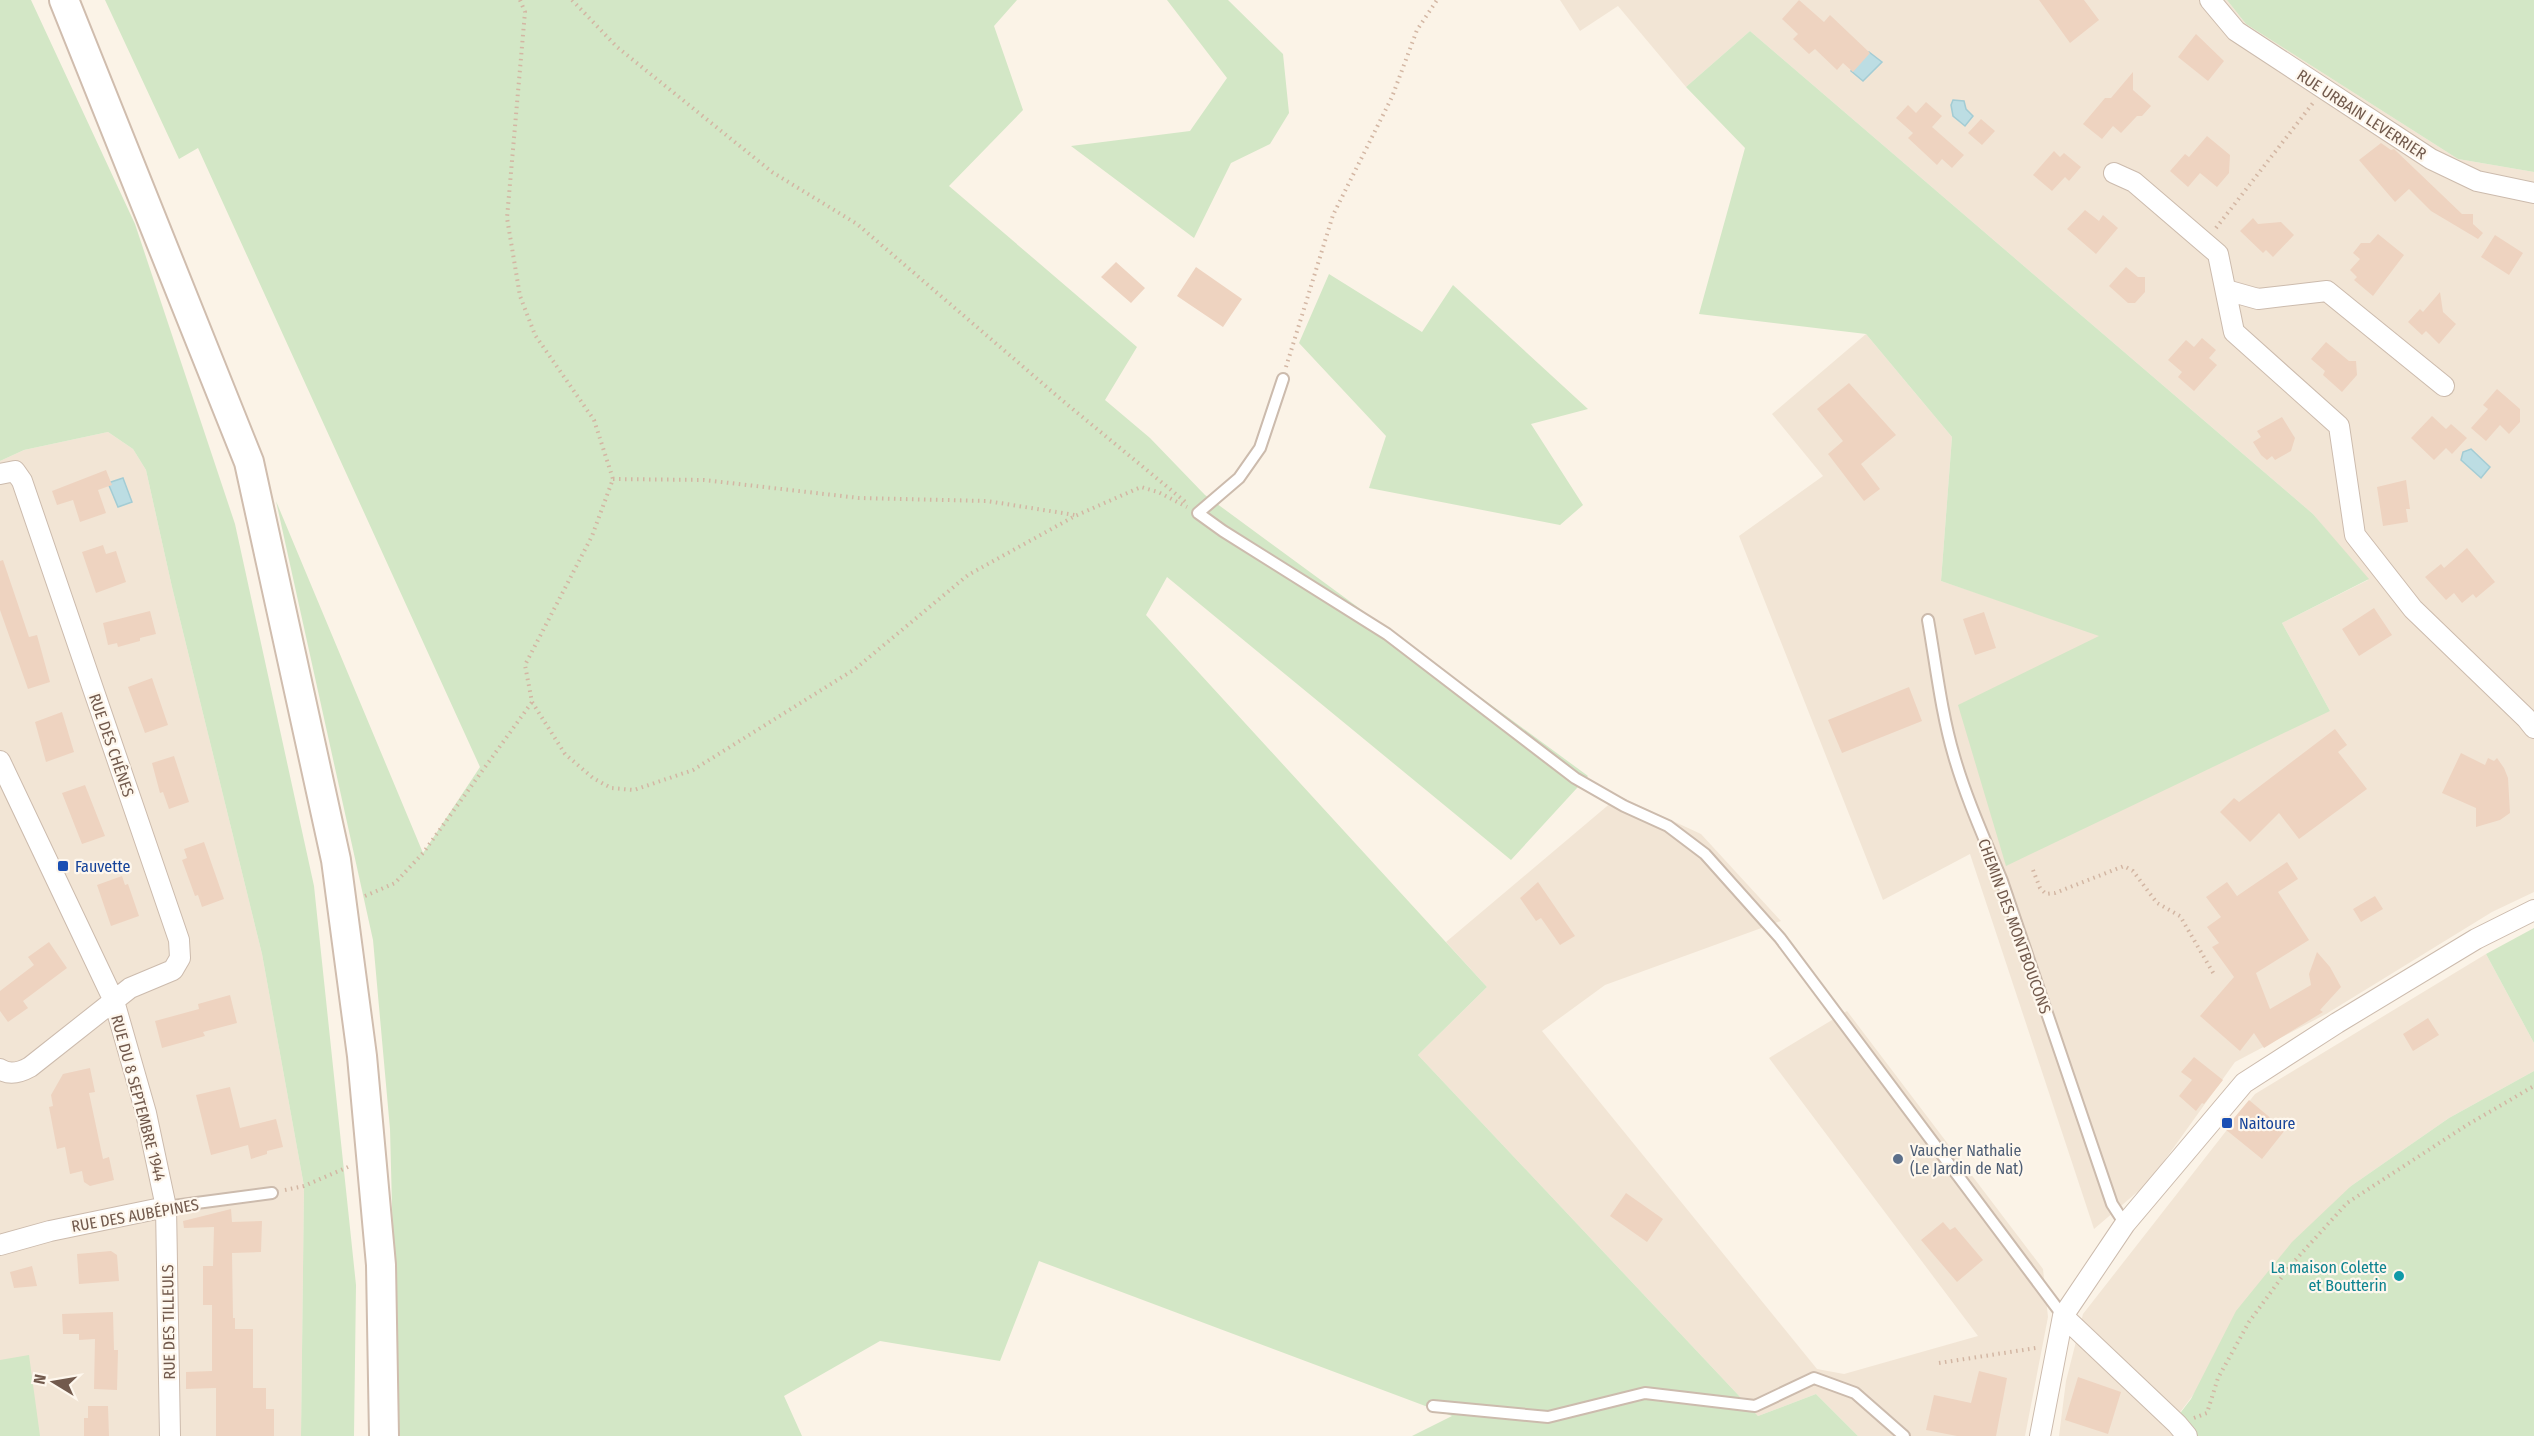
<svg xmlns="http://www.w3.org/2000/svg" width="2534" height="1436" font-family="'Fira Sans Condensed',sans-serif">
<rect width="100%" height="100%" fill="#fbf3e7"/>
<!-- residential -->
<path fill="#f2e5d5" d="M1560 0H2227L2246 24 2458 159 2534 172V892L2492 912 2326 1014 2235 1062 2149 1182 2094 1229 1970 854 1883 900 1739 536 1823 476 1772 414 1866 334 1952 437 1941 581 2330 711 2282 623 2368 580 2313 514 1750 31 1686 87 1618 6 1580 31Z
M108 432 133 449 146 470 172 587 262 954 304 1186 301 1436H0V461L24 450Z
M1619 796 1701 834 1781 921 1605 985 1542 1031 1817 1369 1844 1374 1978 1336 1769 1058 1847 1011 2043 1269 2048 1317 2025 1436H1858L1816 1394 1758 1416 1418 1055 1487 987 1446 942Z
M2486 954 2534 1043V1071L2449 1118 2351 1186 2178 1415 2197 1436H2059L2066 1381 2083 1314 2255 1094Z"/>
<!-- green -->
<path fill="#d3e7c6" d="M0 0H31L135 224 235 524 314 886 356 1285 354 1436H301L304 1186 262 954 172 587 146 470 133 449 108 432 24 450 0 461Z
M105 0H1017L994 26 1023 110 949 186 1137 347 1105 400 1150 438 1205 495 1588 776 1511 860 1167 577 1146 615 1487 987 1418 1055 1758 1416 1816 1394 1858 1436H1412L1452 1416 1039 1261 1000 1361 880 1341 784 1396 802 1436H398L390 1129 373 940 276 501 423 853 480 767 198 148 179 159Z
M1167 0H1228L1283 54 1289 113 1270 144 1231 163 1194 238 1071 146 1190 131 1227 78Z
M2227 0H2534V172L2458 159 2246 24Z
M1750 31 2313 514 2369 579 2282 623 2330 711 2006 866 1958 705 2099 636 1941 581 1952 437 1866 334 1699 314 1745 148 1686 87Z
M1329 274 1422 332 1453 285 1588 409 1531 424 1583 505 1560 525 1369 488 1386 436 1299 343Z
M2534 928V1043L2486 954Z
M2534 1071V1436H2197L2178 1416 2191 1399 2236 1311 2292 1242 2351 1186 2449 1118Z
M29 1355 40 1436H0V1360Z"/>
<!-- water -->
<path fill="#bcdde3" stroke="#a3ccd4" stroke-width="1.5" d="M1869 52 1882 62 1863 81 1851 71Z
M1953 100 1964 101 1966 109 1973 116 1965 126 1953 116 1951 105Z
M2471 449 2490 467 2481 478 2461 460 2463 452Z
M123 478 132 502 118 507 108 483Z"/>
<!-- building -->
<path fill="#eed3c0" d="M1799 0 1824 22 1830 15 1870 53 1853 72 1843 63 1837 70 1815 49 1809 54 1793 39 1798 34 1782 19Z
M2039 0H2084L2099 20 2070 43Z
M2196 34 2224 61 2208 81 2178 57Z
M2133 72V90L2151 106 2142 116H2137L2121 133 2113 126 2102 139 2083 124 2105 98H2111Z
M1926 102 1942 116 1932 127 1964 155 1952 168 1942 159 1937 165 1908 138 1913 133 1896 118 1908 105 1916 113Z
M1981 119 1995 131 1982 145 1968 133Z
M2207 136 2230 155 2229 173 2217 187 2200 173 2188 187 2170 171 2185 154 2189 157Z
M2381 143 2391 150 2394 149 2462 214H2473V224L2483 233 2478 239 2431 211 2409 189 2395 202 2359 160Z
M2054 151 2060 157 2064 153 2081 167 2069 181 2065 177 2052 191 2033 175Z
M2085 210 2099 221 2103 215 2118 228 2096 254 2067 229Z
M2253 218 2258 224 2281 222 2294 235 2273 257 2266 250 2263 253 2240 231Z
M2378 234 2404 255 2373 296 2354 280 2357 277 2350 270 2360 259 2353 253 2361 243H2370Z
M2495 235 2523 253 2509 275 2481 257Z
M1116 262 1145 288 1131 303 1101 277Z
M1196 267 1242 299 1223 327 1177 296Z
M2126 267 2138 277H2145V292L2135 303H2128L2109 286Z
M2440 292 2443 312 2456 324 2439 344 2426 331 2422 335 2408 322 2420 309 2423 312Z
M2202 338 2216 350 2209 358 2217 365 2194 391 2178 377 2182 372 2168 360 2186 340 2194 347Z
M2326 342 2349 361H2356L2357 375 2342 392 2323 375 2325 371 2311 359Z
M1849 383 1896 435 1861 464 1880 489 1864 501 1828 454 1843 441 1817 409Z
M2497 389 2520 409V422L2509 434 2500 425 2486 441 2471 428 2488 409 2483 405Z
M2432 416 2446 429 2451 424 2467 438 2452 454 2446 448 2434 460 2411 438Z
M2282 417 2295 438 2291 451 2275 460 2272 456 2267 460 2261 455 2253 442 2261 437 2257 431Z
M106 470 112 485 98 490 106 513 80 522 73 500 57 505 52 491Z
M2406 480 2410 509H2406L2408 522 2383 526 2377 487Z
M103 545 106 554 116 551 126 582 96 593 82 552Z
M2467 548 2495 582 2476 598 2473 594 2462 603 2454 593 2446 600 2425 577 2441 564 2444 568Z
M3 560 29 637 37 635 50 682 28 689 0 610V561Z
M2374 608 2392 635 2359 656 2342 629Z
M150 611 156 634 140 638V641L118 647 117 643 108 645 103 623Z
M1984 612 1996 648 1975 655 1963 619Z
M152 678 168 725 145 733 128 687Z
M1909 687 1922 721 1842 753 1828 720Z
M62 712 74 752 46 762 35 722Z
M2335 729 2347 745 2338 752 2367 789 2299 839 2279 813 2250 842 2220 812 2234 798 2239 802Z
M2461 753 2485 765 2488 758 2494 761 2497 758 2504 768 2508 778 2510 813 2500 820 2476 827V808L2442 793Z
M174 756 189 802 169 809 163 792 160 793 152 763Z
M85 785 105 836 82 844 62 793Z
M204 842 224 899 202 907 198 895 195 896 182 860 187 858 184 849Z
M2287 862 2298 879 2278 892 2309 940 2256 973 2270 1009 2311 985 2309 974 2317 952 2330 967 2341 987 2320 1010 2323 1012 2264 1048 2254 1033 2240 1051 2200 1016 2234 977 2212 947 2219 943 2207 927 2221 917 2206 897 2227 882 2237 896Z
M122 876 125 885 128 884 139 916 111 926 97 885Z
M1538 882 1575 936 1560 945 1541 918 1536 921 1520 898Z
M2375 896 2383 909 2361 922 2353 909Z
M49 942 67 968 23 1001 28 1008 8 1022 0 1011V991L34 965 28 957Z
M230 995 237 1023 203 1032 205 1036 162 1048 155 1021 199 1009 198 1004Z
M2428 1018 2439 1035 2413 1051 2403 1034Z
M2194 1057 2223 1080 2204 1104 2202 1103 2196 1111 2179 1096 2192 1080 2181 1072Z
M90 1068 95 1092 89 1093 103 1159 109 1157 114 1180 90 1186 84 1182 82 1171 70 1174 65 1147 57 1149 49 1107 53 1106 51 1095 63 1074Z
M230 1087 240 1128 276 1119 283 1147 267 1151V1154L251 1159 248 1145 211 1155 196 1095Z
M2249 1100 2285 1130 2262 1159 2225 1129Z
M1626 1193 1663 1219 1647 1242 1610 1216Z
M231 1209 232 1222 262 1221 261 1252 232 1253 233 1318H235V1329H253V1388H266V1409H274V1436H216V1388L186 1389V1372L212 1371V1305H203V1266H213L214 1227 184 1228 183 1221Z
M1943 1222 1950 1230 1955 1227 1983 1260 1957 1282 1921 1240Z
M111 1251 117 1255 119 1281 79 1284 77 1254Z
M32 1266 37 1286 14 1288 10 1272Z
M113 1312 114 1350H118L117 1390 94 1389 95 1339 79 1340V1334H63L62 1314Z
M1979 1371 2007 1378 1996 1436H1957L1926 1430 1934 1395 1971 1403Z
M2078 1377 2121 1392 2108 1434 2065 1420Z
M88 1406H108L109 1436H84V1418H88Z"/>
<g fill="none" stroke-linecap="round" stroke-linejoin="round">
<defs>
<path id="service" d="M1283 379 1260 448 1239 478 1198 513 1223 531 1387 634 1575 778 1624 806 1668 826 1705 854 1780 938 2063 1316
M1928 620C1936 665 1941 712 1954 756 1966 798 1985 840 2002 881L2112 1204 2125 1224
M166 1207 272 1193
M1433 1406 1548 1417 1645 1393 1755 1406 1814 1378 1855 1393 1904 1436"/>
<path id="minor" d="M2210 0 2236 31 2431 159 2477 181 2534 193
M2114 173 2134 182 2218 254 2234 332 2339 426 2355 535 2413 609 2526 718 2534 728
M2226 290 2258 299 2327 291 2444 386
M0 474 15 471 22 481 179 940 180 958 173 970 130 988 30 1067C21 1072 10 1076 0 1069
M0 761 114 1001 146 1113 166 1207 170 1436
M0 1245 50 1231 166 1207
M2063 1316 2177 1424 2187 1436
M2040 1436 2063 1316 2125 1224 2244 1083 2337 1023 2476 939 2534 910"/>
<path id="secondary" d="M64 0 249 462 336 860 362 1056 381 1265 384 1436"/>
</defs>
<!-- service casing -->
<use href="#service" stroke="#ccbbad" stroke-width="14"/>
<!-- minor casing -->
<use href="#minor" stroke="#ccbbad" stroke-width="22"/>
<!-- secondary casing -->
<use href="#secondary" stroke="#d0bdae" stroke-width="32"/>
<!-- path -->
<path stroke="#d3b6a3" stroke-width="4" stroke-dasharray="1.5 4.5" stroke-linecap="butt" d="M520 0 525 12 507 218 520 296 535 335 594 420 613 479 592 536 525 665 532 702 565 754 593 778 611 788 634 790 693 770 855 669 968 575 1075 516 1141 487 1158 492 1187 507
M572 0 617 47 772 172 857 224 1063 401 1188 504
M2216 228 2313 103
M1286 367 1333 215 1392 97 1417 30 1437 0
M613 479 704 480 859 498 987 501 1075 515
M2033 870 2040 888 2046 894 2055 893 2124 866 2133 871 2157 903 2180 916 2215 976
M365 896 395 883 423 853 532 702
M285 1190 304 1186 348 1167
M1939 1363 2036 1348
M2194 1418 2207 1413 2218 1378 2249 1322 2290 1266 2347 1203 2467 1125 2534 1086"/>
<!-- service -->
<use href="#service" stroke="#fff" stroke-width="10"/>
<!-- minor -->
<use href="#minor" stroke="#fff" stroke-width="20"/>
<!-- secondary -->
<use href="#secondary" stroke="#fff" stroke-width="28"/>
</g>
<!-- markers -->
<g fill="#1a4fb4" stroke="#fef7ed" stroke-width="2">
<rect x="57" y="860" width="12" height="12" rx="3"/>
<rect x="2221" y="1117" width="12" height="12" rx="3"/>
</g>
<circle fill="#5c6f8a" stroke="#fef7ed" stroke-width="2" cx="1898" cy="1159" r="6"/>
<circle fill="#0f9aa8" stroke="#fef7ed" stroke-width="2" cx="2399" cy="1276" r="6"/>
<g text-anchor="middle" stroke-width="4.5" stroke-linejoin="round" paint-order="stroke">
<!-- street labels -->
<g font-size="16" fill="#725a4d" stroke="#fef7ed">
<text transform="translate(2362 114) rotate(33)" y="6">RUE URBAIN LEVERRIER</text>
<text transform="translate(112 745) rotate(71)" y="6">RUE DES CHÊNES</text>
<text transform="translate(2015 926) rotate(70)" y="6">CHEMIN DES MONTBOUCONS</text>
<text transform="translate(139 1098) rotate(75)" y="6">RUE DU 8 SEPTEMBRE 1944</text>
<text transform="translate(135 1215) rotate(-10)" y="6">RUE DES AUBÉPINES</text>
<text transform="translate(168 1322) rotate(-91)" y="6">RUE DES TILLEULS</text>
</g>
<!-- transit labels -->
<g font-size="16" fill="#164399" stroke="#fef7ed" text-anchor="start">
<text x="75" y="872">Fauvette</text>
<text x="2239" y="1129">Naitoure</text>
</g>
<!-- service labels -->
<g font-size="16" fill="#4e5e75" stroke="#fef7ed" text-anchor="start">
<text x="1910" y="1156">Vaucher Nathalie<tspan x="1910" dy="18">(Le Jardin de Nat)</tspan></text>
</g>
<!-- culture labels -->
<g font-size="16" fill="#0d838f" stroke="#fef7ed" text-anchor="end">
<text x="2387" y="1273">La maison Colette<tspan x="2387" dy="18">et Boutterin</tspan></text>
</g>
</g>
<!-- north arrow -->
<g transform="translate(54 1382) rotate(281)" stroke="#fef7ed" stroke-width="4.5" paint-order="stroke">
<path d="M0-4.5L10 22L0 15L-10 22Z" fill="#725a4d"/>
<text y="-9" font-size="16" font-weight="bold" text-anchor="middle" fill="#725a4d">N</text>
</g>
</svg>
